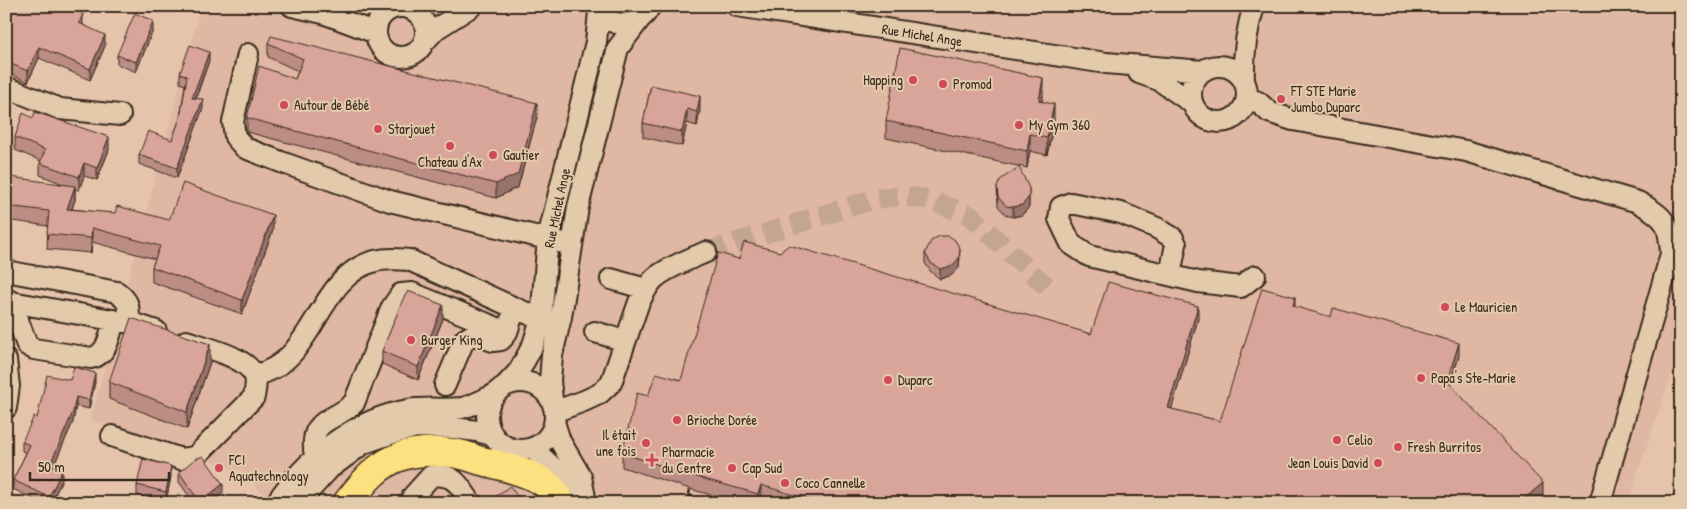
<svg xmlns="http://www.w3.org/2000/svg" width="1687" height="509" font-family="'Patrick Hand',sans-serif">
<rect width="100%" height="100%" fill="#e6c4ab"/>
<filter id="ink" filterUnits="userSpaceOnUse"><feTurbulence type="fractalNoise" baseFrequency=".02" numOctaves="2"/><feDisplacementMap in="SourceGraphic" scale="10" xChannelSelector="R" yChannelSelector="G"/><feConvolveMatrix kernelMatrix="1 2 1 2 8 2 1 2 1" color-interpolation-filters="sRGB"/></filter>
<g filter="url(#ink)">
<!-- built -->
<path fill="#dfb7a3" d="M201 6H1681V351L1654 424 1628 503H270L246 473 91 420Z"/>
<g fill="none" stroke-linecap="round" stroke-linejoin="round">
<!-- minor-tunnel -->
<path stroke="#c4a58f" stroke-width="20" stroke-dasharray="20 10" stroke-linecap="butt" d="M706 252 874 199 901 196 928 199 971 216 1047 287"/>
<defs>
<path id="minor" d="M292 6 323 13 376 33
M596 6C609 29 638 31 650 6
M737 6 1106 63 1203 71
M376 32a25 25 0 1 1 50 0a25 25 0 1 1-50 0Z
M425 41 436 29 472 6
M248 54 233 122 235 137 245 148 281 162 390 201 572 245
M1191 94a28 28 0 1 1 56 0a28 28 0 1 1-56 0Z
M1139 73 1159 80 1192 103
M1244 82C1243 55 1246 31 1254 6
M6 87 60 109 120 115
M1247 98 1258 102 1269 112 1293 120 1466 151 1638 202C1666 218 1669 222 1671 254L1600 503
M6 271 117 292C130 302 129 307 129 323
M1170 275 1176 244 1173 238 1157 228 1121 213 1071 203 1061 207 1059 219 1071 244 1089 256 1198 282 1241 287 1255 276
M611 279 646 289
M6 301 135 324 156 331
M11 301 27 345 34 349 91 358C108 355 110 334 114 320
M595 332 625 341
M6 360 9 386 6 408
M255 375C315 364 316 276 375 261 387 258 398 259 409 260L515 308
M487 416a34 34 0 1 1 68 0a34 34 0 1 1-68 0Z
M445 385 464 340 471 336H479L493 341 501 340 503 338
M505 386 519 371 533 345 541 319 548 238 596 42 599 12
M552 399 550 381 552 355 561 317 578 207 618 48 639 20
M556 411 584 401 599 394 611 383 639 302C644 294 648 284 655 278 666 268 692 258 706 252
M555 425 560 441 581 477 586 503
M112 436 181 459 195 457 254 397C255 390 257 383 255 377 249 357 204 347 186 341
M533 449C552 467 566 475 572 503
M315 457C308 417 331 424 354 403L392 307 401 294 412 293 507 332 515 308 552 324
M413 496 431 476C455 473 459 485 471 503
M276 503C306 459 354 419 408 410 425 407 444 410 462 408 472 406 484 399 494 395
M298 503 330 468 364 443 390 434 416 427 453 428 477 431 492 435"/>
<path id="highway" d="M347 503C363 483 377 464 402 456 417 451 436 451 452 453 461 454 470 457 478 460 497 465 532 472 547 485 552 489 557 496 561 503"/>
</defs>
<!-- minor casing -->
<use href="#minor" stroke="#3b2a1e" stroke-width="24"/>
<!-- highway casing -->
<use href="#highway" stroke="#3b2a1e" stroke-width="31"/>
<!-- path -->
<path stroke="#3b2a1e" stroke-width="3" stroke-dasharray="5 4" stroke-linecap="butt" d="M688 495 712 503
M686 503 690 489"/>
<!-- minor -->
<use href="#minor" stroke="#e2caab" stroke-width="20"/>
<!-- highway -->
<use href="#highway" stroke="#fde080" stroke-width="28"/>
</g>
<!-- wall -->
<path fill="#bb8d84" stroke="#3b2a1e" d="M6 6 83 25 105 46 90 80 39 58 28 82 6 72Z
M153 30 136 72 117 64V55Z
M268 43 537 117 518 187 496 198 247 132V118L295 79 298 71 268 57Z
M209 61 196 98 203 108 177 178 139 164V155L172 140 180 118 185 85 180 83V73Z
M651 85 700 110 697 126 687 123 682 146 643 137V123Z
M1043 96 1042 102 1054 122 1047 155 1030 151 1027 168 886 138V121Z
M15 137 109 150 97 180 84 176 79 190 75 189V200L72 209 169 220 273 230 242 314 152 282V267L155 259 92 242 91 253 47 249 48 226 6 220V201L63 184 40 175V163L41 161 15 150Z
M997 187 1029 198V207L1022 215 1013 217 1006 215 998 206Z
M780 252 1091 334 1198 319 1171 409 1220 421 1295 307 1459 356 1450 385 1543 497 1535 503H773L761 499 760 503H740L690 489 622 467V453L648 396 681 380 739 259Z
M925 253 960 258 959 268 952 275 940 279 931 272 925 263Z
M443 319 418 380 382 364V351Z
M210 362 187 429 109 399V382Z
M70 380 95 382 89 409 76 406 73 422 53 467 62 480 51 503H42L13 489V480L26 453 22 451V442L37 418Z
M179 472 223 493 211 503H194L179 482Z
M171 476 166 502 137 495V485Z"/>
<!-- shaded-wall -->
<path fill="#98736c" stroke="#3b2a1e" d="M83 14V25L79 34V23Z
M153 21V30L136 72V62Z
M105 35V46L90 80V69Z
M39 47V58L28 82V71Z
M209 52V61L192 107V98Z
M1043 78V96L1039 119V101Z
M700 96V110L697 126V112Z
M203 99V108L177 178V168Z
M537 103V117L518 187 496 198V184Z
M1054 104V122L1047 155V138Z
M687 109V123L682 146V132Z
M1030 134V151L1027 168V151Z
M109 137V150L97 180V168Z
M84 163V176L79 190V177Z
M75 186V200L67 223V209Z
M1029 188V207L1022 215 1013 217V207Z
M273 215V230L242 314V300Z
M92 228V242L91 253V238Z
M960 249 959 268 952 275 940 279V269Z
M1295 297V311L1293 306Z
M443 305V319L418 380V367Z
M1198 306V319L1168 421V408Z
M1459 343V356L1447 395V381Z
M210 344V362L187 429V412Z
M95 373V382L89 409V400Z
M76 397V406L73 422 50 474V465Z
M171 466V476L166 502V492Z
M62 471V480L51 503H49V497Z
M1543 483V497L1535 503H1519Z
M223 484V493L211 503H200V502Z
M761 485V499L760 503H758V494Z"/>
<!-- building -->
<path fill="#d9a49a" stroke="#3b2a1e" d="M6 6H57L67 11 69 8 83 14 79 23 105 35 90 69 39 47 28 71 6 62Z
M135 13 153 21 136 62 117 55Z
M271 36 537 103 518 174 496 184 247 118 259 66 295 79 303 59 268 43Z
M190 45 209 52 192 98 203 99 177 168 139 155 148 131 172 140 180 118 187 76 180 73Z
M900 48 1043 78 1039 101 1054 104 1047 138 1030 134 1027 151 886 121Z
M651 85 700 96 697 112 687 109 682 132 643 123Z
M35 112 109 137 97 168 84 163 79 177 40 163 45 150 15 137 23 113 33 118Z
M1019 167 1029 188V197L1022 205 1013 207 1006 206 998 197 997 187 1000 180Z
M10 177 75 186 67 209 115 213 117 206 169 220 183 183 273 215 242 300 152 267 160 246 92 228 91 238 47 234 49 211 6 206Z
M939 236H949L955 240 960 249 959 258 952 266 940 269 931 263 925 253 931 241Z
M744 242 780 252 789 245 1091 334 1108 282 1198 306 1168 408 1220 421 1262 288 1295 297 1293 306 1331 317 1333 308 1459 343 1447 381 1543 483 1519 503H814V501L761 485 758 494 690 475 622 453 637 393 648 396 656 373 681 380 718 253 739 259Z
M408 291 443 305 418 367 382 351 403 299Z
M131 318 210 344 187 412 109 382Z
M74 367 95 373 89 400 76 397 73 412 50 465 62 471 49 497 13 480 30 445 22 442 34 416 37 418 47 375 70 380Z
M203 456 223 484 200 502 179 472 195 459Z
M143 459 171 466 166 492 137 485Z
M510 486 522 503H487Z"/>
</g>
<!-- markers -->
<g fill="#d1495b" stroke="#e2caab" stroke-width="2">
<circle cx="913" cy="80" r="5"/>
<circle cx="943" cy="84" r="5"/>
<circle cx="1281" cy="99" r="5"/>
<circle cx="284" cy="105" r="5"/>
<circle cx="1019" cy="125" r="5"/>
<circle cx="378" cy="129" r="5"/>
<circle cx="450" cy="146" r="5"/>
<circle cx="493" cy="155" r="5"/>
<circle cx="1445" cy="307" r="5"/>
<circle cx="411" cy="340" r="5"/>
<circle cx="1421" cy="378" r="5"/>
<circle cx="888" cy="380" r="5"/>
<circle cx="677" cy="420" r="5"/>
<circle cx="1337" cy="440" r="5"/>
<circle cx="646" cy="443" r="5"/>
<circle cx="1398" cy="447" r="5"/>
<path d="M649.5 452.5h5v5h5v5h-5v5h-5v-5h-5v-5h5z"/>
<circle cx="1378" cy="463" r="5"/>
<circle cx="219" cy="468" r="5"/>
<circle cx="732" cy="468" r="5"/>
<circle cx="785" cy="483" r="5"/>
</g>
<g text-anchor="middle" stroke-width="4" stroke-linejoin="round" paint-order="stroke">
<!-- street labels -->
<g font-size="14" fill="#3b2a1e" stroke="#e2caab">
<text transform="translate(922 35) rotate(9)" y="5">Rue Michel Ange</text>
<text transform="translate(557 208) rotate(-78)" y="5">Rue Michel Ange</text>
</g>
<!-- poi labels -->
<g font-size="14" fill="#3b2a1e" stroke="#e2caab" text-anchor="start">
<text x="903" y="85" text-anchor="end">Happing</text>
<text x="953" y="89">Promod</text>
<text x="1291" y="96">FT STE Marie<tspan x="1291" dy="16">Jumbo Duparc</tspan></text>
<text x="294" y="110">Autour de Bébé</text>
<text x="1029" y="130">My Gym 360</text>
<text x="388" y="134">Starjouet</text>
<text x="503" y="160">Gautier</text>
<text x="450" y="167" text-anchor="middle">Chateau d'Ax</text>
<text x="1455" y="312">Le Mauricien</text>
<text x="421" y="345">Burger King</text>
<text x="1431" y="383">Papa's Ste-Marie</text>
<text x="898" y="385">Duparc</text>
<text x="687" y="425">Brioche Dorée</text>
<text x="636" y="440" text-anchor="end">Il était<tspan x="636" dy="16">une fois</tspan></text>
<text x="1347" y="445">Celio</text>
<text x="1408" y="452">Fresh Burritos</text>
<text x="662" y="457">Pharmacie<tspan x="662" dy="16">du Centre</tspan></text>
<text x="229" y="465">FCI<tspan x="229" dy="16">Aquatechnology</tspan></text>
<text x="1368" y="468" text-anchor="end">Jean Louis David</text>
<text x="742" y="473">Cap Sud</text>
<text x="795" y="488">Coco Cannelle</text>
</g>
</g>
<!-- margin -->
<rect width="1687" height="509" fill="none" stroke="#e2caab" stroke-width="25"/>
<rect x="12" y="12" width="1662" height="484" fill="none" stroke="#3b2a1e" stroke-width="2" filter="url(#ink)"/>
<!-- scale -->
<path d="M30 472v8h139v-8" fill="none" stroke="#3b2a1e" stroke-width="2.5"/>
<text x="38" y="472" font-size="15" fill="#3b2a1e" stroke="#e2caab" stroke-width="4" paint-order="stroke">50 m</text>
</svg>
